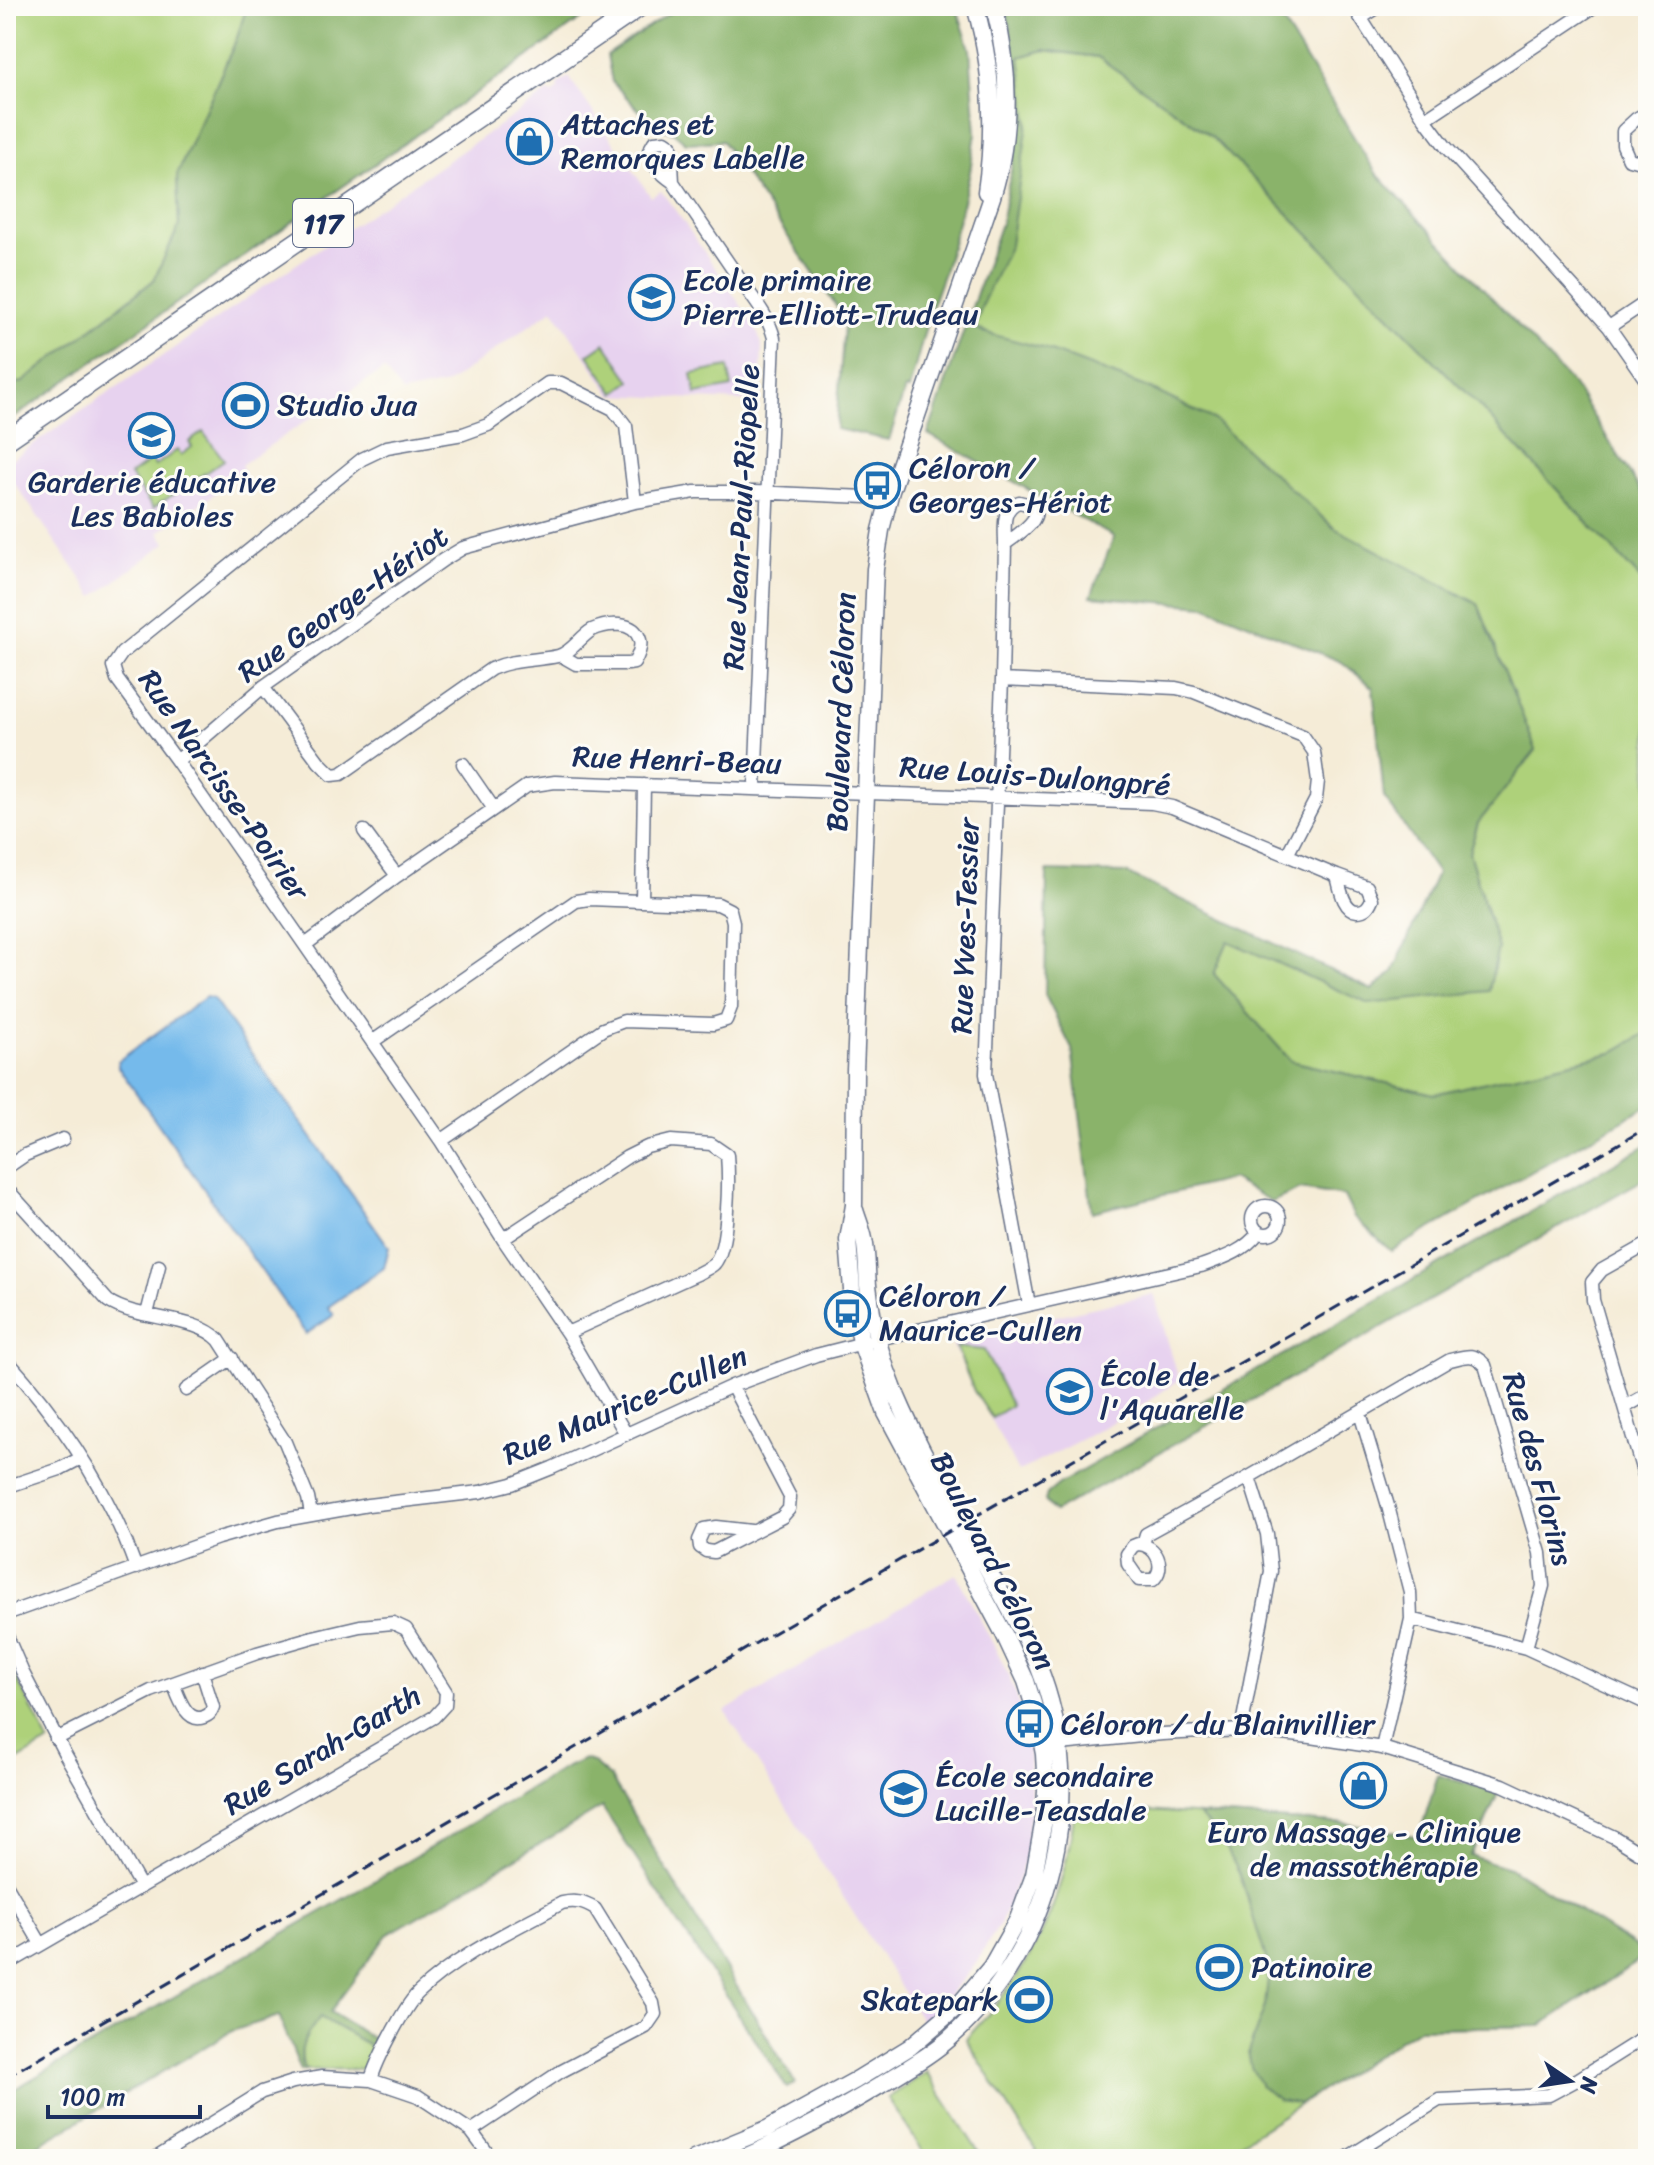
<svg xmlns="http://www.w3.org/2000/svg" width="1654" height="2165" font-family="Sriracha,sans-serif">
<rect width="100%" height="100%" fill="#fdfcf7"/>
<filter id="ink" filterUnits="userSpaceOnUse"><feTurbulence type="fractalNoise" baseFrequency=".0125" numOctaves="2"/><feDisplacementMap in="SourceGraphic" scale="16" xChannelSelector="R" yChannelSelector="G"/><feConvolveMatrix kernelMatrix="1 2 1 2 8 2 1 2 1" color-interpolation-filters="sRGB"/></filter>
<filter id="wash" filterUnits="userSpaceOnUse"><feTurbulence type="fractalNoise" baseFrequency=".006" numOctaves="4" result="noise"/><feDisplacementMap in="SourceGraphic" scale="32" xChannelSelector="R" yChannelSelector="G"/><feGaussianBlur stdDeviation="1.8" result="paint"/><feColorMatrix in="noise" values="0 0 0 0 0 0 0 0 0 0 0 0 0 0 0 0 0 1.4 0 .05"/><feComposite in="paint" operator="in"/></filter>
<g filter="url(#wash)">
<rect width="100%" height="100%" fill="#f5ecd7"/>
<!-- built -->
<path fill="#e7d2ef" d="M569 77 651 197 661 191 683 221 755 326 762 345 760 402 612 395 553 309 447 384 402 393 384 370 364 382 241 465 245 473 159 532 166 543 94 597 6 471V463L548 92 552 94 558 89V84Z
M1154 1294 1179 1380 1144 1404 1086 1437 1018 1472 952 1344 958 1338Z
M956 1574 1001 1659 1016 1694 1027 1736 1030 1760 1031 1805 1026 1849 1021 1872 1001 1922 972 1969 940 2005 922 2021 725 1711Z"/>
<!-- green -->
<path fill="#aed17a" stroke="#64806c" stroke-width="2" d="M6 6H247L237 38 177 175 179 226 154 280 23 382 6 386Z
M1044 50 1098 57 1212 137 1476 403 1648 587V1032L1612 1053 1434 1094 1291 1061 1213 974 1228 941 1369 1004 1498 948 1469 853 1478 823 1536 750 1478 604 1334 528 1213 419 983 331 975 327 984 300 1028 123 1020 57Z
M605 343 631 381 615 393 588 355Z
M728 367 732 387 696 394 692 374Z
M203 432 224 460 153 508 130 475 151 460 155 466 177 450 181 455 192 447 189 442Z
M956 1347 984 1350 1011 1405 992 1418 974 1391Z
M15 1676 49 1742 6 1767V1679Z
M1438 1775 1498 1793 1471 1856 1512 1869 1648 1955 1540 2026 1418 2028 1215 2159H1041L966 2039C1031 1970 1062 1910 1074 1815L1145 1811 1348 1824 1419 1837Z
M320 2017 376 2049 369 2064 360 2069 305 2070C295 2048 307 2034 320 2017Z
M927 2072 929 2076 983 2159H928L888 2098Z"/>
<!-- forest -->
<path fill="#8ab36a" stroke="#527164" stroke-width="2" d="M247 6H600L6 423V386L23 382 154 280 179 226 177 175 237 38Z
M680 6H956L970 49 976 133 970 172 958 222 944 272 930 311 909 390 905 389 889 440 836 429 844 325 838 309 722 141 686 143 673 132 656 128 612 82 607 55Z
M1006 6H1273L1376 173 1574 386 1648 502V587L1476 403 1212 137 1098 57 1044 50 1020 57 1028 123 1010 245 984 300 975 327 983 332 1043 348 1151 389 1213 419 1334 528 1478 604 1536 750 1478 823 1469 853 1498 948 1489 991 1369 1004 1228 941 1214 974 1291 1061 1434 1094 1612 1053 1648 1032V1106L1391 1251 1354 1217 1344 1196 1300 1189 1272 1202 1231 1179 1092 1212 1072 1049 1045 995 1047 871 1126 873 1372 990 1393 972 1437 873 1384 797 1373 688 1342 662 1205 606 1091 596 1114 537 928 434 1001 223 1020 124 1018 76Z
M1648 1144V1177L1054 1512 1045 1501 1047 1494 1059 1484Z
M584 1759 592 1762 611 1778 795 2083 787 2088 602 1807 387 1935 330 2012 380 2043 376 2049 320 2017C307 2034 295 2049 305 2070L301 2071 279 2016 232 2031 14 2159H6V2094L362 1888 563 1769Z
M1438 1775 1498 1793 1471 1856 1512 1869 1648 1955 1540 2026 1418 2028 1301 2104 1279 2100 1261 2086 1251 2067 1248 2052 1265 2006 1269 1968 1240 1875 1222 1840 1198 1814 1348 1824 1419 1837Z"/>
<!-- water -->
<path fill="#74baeb" stroke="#4874a4" stroke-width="2" d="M206 997 213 999 389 1247 384 1268 328 1307 334 1315 306 1334 118 1067V1061Z"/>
</g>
<g filter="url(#ink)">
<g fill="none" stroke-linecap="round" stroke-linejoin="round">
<defs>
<path id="street" d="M1353 6 1425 119 1446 147 1609 327 1648 383
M1361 18 1380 6
M1648 112 1636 119 1623 131V145L1629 159 1644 163 1648 160
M1425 119 1595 6
M673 182 671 145 665 141 654 142 649 151C651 165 662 174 673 182 695 214 717 246 738 277 751 296 769 316 774 338L755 788
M1609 327 1648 301
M1019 502C1058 510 1017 535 1005 544 1005 528 1001 508 1019 502Z
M1005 544 1002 680 986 1074 1029 1305
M1002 680 1176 688 1194 692 1303 736 1314 752 1318 781 1316 799 1287 855
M263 687 319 762 332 775 341 774 491 669C513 659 535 661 558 656 571 653 580 637 592 630 607 623 634 620 640 640 642 648 638 656 634 663L628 664H576L562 656
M177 761 263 687 443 560 463 548 635 502 695 492H754L841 496 868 497 888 502
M463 764 494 809
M364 831 397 876
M1337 876 1367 887 1372 899C1369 906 1366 911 1357 911 1343 910 1340 887 1337 876Z
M642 901 644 785
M305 945 397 876 527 786 555 782 1152 803 1172 807 1337 876
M372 1042 576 901 589 899 718 904 730 910 733 922 731 1007 726 1020 713 1024 624 1021 603 1029 441 1141
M6 1168 25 1155 63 1139
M6 1188 108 1301C138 1321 195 1315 219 1340L285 1442 308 1498 311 1514
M1252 1220a14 14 0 1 1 28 0a14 14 0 1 1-28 0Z
M503 1239 627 1157 647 1147 671 1141 711 1144 727 1155C729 1177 729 1248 714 1264 710 1268 702 1271 697 1274L567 1333
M1648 1244 1602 1270 1592 1282 1593 1300 1648 1489
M147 1314 159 1266
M6 1359C60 1419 109 1491 136 1568
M732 1386 790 1497 789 1509 782 1517 714 1552 706 1551 700 1547 699 1540 704 1529 716 1527 751 1531
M186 1390 232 1358
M1625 1407 1648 1394
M1360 1413 1388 1506 1410 1592 1411 1619 1382 1748
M626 1434 567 1333 503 1239 441 1141 177 761 117 679 113 666 122 653 362 459 387 447 463 434 488 425 548 383H561L613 409 626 426 635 502
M6 1487 60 1469 81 1458
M1138 1544C1156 1545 1167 1567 1153 1580H1139L1128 1564 1127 1554 1133 1546Z
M1143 1544 1146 1534 1249 1477 1450 1360C1466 1356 1473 1352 1485 1365L1540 1553 1543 1586 1526 1648
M6 1614 218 1538 278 1521 368 1505 480 1492 512 1484 552 1468 732 1386 816 1355 887 1337 1201 1266C1223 1258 1244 1252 1259 1232
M1411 1619 1526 1648 1648 1704
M6 1634 22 1671 64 1752 141 1887
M173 1683C178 1695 186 1724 204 1717 211 1714 210 1713 213 1707L202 1672
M1241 1730 1271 1571 1267 1534 1249 1477
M1050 1745 1162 1734 1241 1730 1311 1737 1382 1748 1503 1785 1614 1837 1648 1858
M6 1884 41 1944
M6 1965 434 1717 445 1705 446 1692 406 1629 393 1623 360 1626 313 1637 257 1653 151 1691 56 1739
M371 2080C376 2061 404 2007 418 1993 457 1955 515 1929 562 1903 575 1900 583 1902 595 1909L653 2003 655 2014 646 2027 560 2072 471 2131
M154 2159 262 2092 293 2082 322 2077 371 2080 418 2096 471 2131 492 2159
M1345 2159 1439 2100 1549 2095 1575 2081 1648 2035"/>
<path id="secondary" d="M975 6C993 67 995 129 986 192
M694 2159 767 2129 856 2080 910 2047 958 2006 991 1967 1018 1919 1034 1875 1044 1819 1046 1791 1044 1754 1036 1713 1026 1681 1004 1634 886 1413 861 1343 852 1290 848 1240 854 1205 855 1071 875 569 881 530 891 491 992 197C1012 133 1011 71 994 6
M740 2159C788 2138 834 2113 879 2086 903 2071 927 2058 949 2039 1054 1946 1090 1795 1038 1665 1026 1637 1011 1611 996 1584 961 1521 923 1458 895 1392 882 1361 873 1327 869 1293 866 1275 868 1257 864 1239 862 1229 858 1220 855 1210"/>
<path id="primary" d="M6 441 641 6"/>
</defs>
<!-- street casing -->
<use href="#street" stroke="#677188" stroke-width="15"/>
<!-- secondary casing -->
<use href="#secondary" stroke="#677188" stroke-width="19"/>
<!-- primary casing -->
<use href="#primary" stroke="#677188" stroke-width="21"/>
<!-- street -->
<use href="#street" stroke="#fff" stroke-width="12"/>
<!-- secondary -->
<use href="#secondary" stroke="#fff" stroke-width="16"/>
<!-- primary -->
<use href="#primary" stroke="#fff" stroke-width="18"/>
<!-- rail -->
<path stroke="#1b2f5e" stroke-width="3" stroke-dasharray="12 6" stroke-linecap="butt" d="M6 2077 1648 1127"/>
</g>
</g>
<!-- icons -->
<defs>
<symbol id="shop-ring" viewBox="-11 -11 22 22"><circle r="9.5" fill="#fdfcf7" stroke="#1f6fb2" stroke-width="1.5"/><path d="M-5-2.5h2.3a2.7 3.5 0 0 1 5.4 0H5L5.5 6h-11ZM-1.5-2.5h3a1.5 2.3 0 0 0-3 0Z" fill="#1f6fb2"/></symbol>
<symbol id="school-ring" viewBox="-11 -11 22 22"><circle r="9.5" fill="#fdfcf7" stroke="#1f6fb2" stroke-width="1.5"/><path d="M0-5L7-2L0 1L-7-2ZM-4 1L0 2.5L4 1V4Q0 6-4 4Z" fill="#1f6fb2"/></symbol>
<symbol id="stadium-ring" viewBox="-11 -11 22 22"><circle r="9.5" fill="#fdfcf7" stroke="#1f6fb2" stroke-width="1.5"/><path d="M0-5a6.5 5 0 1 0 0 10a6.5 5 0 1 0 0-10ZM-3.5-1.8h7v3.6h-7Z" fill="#1f6fb2"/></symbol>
<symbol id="bus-ring" viewBox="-11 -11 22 22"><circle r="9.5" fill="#fdfcf7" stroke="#1f6fb2" stroke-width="1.5"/><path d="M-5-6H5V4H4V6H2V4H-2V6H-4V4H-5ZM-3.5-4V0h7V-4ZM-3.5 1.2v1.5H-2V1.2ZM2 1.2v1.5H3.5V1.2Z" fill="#1f6fb2"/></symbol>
</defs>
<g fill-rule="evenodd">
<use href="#shop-ring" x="504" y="116" width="51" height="51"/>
<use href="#school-ring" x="626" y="272" width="51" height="51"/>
<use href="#stadium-ring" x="220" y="380" width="51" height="51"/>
<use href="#school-ring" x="126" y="410" width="51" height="51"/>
<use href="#bus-ring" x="852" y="460" width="51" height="51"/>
<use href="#bus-ring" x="822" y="1288" width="51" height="51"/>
<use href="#school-ring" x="1044" y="1366" width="51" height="51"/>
<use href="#bus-ring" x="1004" y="1698" width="51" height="51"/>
<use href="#shop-ring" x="1338" y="1760" width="51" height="51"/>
<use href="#school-ring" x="878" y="1768" width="51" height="51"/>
<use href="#stadium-ring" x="1194" y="1942" width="51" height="51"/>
<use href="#stadium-ring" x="1004" y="1974" width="51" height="51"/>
</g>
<g text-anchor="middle" stroke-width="6" stroke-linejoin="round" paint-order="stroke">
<!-- shield labels -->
<rect fill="#fdfcf7" stroke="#5f6c8c" stroke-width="2" x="293" y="199" width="60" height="48" rx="6"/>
<g font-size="28" font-weight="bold" fill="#1b2f5e">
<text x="323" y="233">117</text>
</g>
<!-- poi labels -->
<g font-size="30" fill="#1b2f5e" stroke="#fdfcf7" text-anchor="start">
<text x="561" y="134">Attaches et<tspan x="561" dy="34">Remorques Labelle</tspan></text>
<text x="683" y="290">Ecole primaire<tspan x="683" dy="34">Pierre-Elliott-Trudeau</tspan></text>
<text x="277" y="415">Studio Jua</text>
<text x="909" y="478">Céloron /<tspan x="909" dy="34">Georges-Hériot</tspan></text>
<text x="152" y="492" text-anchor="middle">Garderie éducative<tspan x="152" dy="34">Les Babioles</tspan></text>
<text x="879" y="1306">Céloron /<tspan x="879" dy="34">Maurice-Cullen</tspan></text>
<text x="1100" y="1385">École de<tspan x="1100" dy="34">l'Aquarelle</tspan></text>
<text x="1061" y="1734">Céloron / du Blainvillier</text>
<text x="935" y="1786">École secondaire<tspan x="935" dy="34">Lucille-Teasdale</tspan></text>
<text x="1364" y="1842" text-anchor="middle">Euro Massage - Clinique<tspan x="1364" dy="34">de massothérapie</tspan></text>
<text x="1251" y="1977">Patinoire</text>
<text x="998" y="2010" text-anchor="end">Skatepark</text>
</g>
<!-- street labels -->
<g font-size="30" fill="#1b2f5e" stroke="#fdfcf7">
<text transform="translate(741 517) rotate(-87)" y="10">Rue Jean-Paul-Riopelle</text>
<text transform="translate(343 604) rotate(-35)" y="10">Rue George-Hériot</text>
<text transform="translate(841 712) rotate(-88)" y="10">Boulevard Céloron</text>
<text transform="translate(677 760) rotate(2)" y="10">Rue Henri-Beau</text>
<text transform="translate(1035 776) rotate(4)" y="10">Rue Louis-Dulongpré</text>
<text transform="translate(224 785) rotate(55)" y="10">Rue Narcisse-Poirier</text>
<text transform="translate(965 926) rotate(-88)" y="10">Rue Yves-Tessier</text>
<text transform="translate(625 1405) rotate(-23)" y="10">Rue Maurice-Cullen</text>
<text transform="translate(1538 1469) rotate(75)" y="10">Rue des Florins</text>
<text transform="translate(993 1561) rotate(63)" y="10">Boulevard Céloron</text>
<text transform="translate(322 1750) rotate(-31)" y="10">Rue Sarah-Garth</text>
</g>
</g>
<!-- margin -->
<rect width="1654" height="2165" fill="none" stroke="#fdfcf7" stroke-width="32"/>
<!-- north arrow -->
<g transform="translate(1570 2081) rotate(103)" stroke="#fdfcf7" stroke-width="6" paint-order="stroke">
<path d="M0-6L14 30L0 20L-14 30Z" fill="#1b2f5e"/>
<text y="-12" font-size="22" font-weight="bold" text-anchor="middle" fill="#1b2f5e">N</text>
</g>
<!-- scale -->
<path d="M48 2105v12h152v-12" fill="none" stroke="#1b2f5e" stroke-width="4"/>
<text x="60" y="2105" font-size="24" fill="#1b2f5e" stroke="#fdfcf7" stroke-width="6" paint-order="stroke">100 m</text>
</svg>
